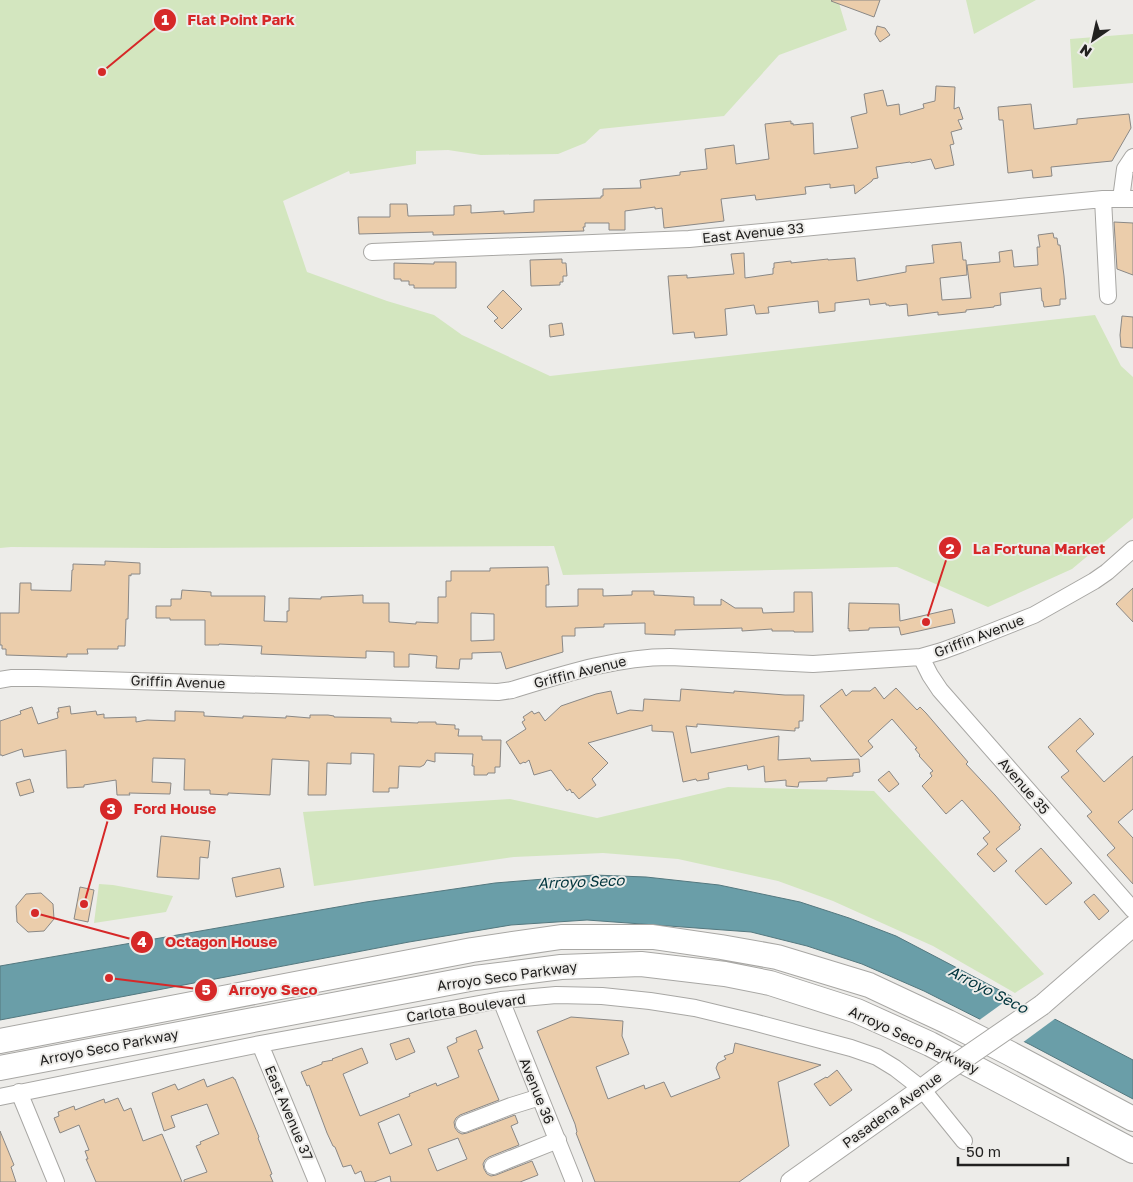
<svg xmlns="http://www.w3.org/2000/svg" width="1133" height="1182" font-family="'Golos Text',sans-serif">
<rect width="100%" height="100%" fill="#edece9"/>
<!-- green -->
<path fill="#d3e6bf" d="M0 0H838L847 30 779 55 724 116 600 129 585 143 558 154 481 155 448 150 416 151V164L350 174 349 171 283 201 307 272 387 301 434 315 462 335 550 376 1095 315 1121 366 1133 377V518L1072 569 988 607 897 567 563 575 554 546 166 548 11 547 0 548Z
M966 0H1036L974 34Z
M1133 34V83L1073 88 1070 39Z
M728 787 874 791 1044 974 1015 993 933 946 833 901 778 881 678 859 603 853 514 857 314 886 303 812 510 799 597 818Z
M99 884 113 885 173 896 166 912 94 923Z"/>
<!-- water -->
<path fill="#6a9ea8" stroke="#54787f" d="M594 875 646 877 719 885 800 902 849 918 896 936 1133 1060V1099L1031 1045 924 991 862 964 807 946 751 932 587 920 511 925 409 942 0 1020V966L366 902 495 883Z"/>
<!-- pier -->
<path fill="#edece9" d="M1014 995 1056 1018 1022 1043 978 1021Z"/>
<!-- building -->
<path fill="#ebcdab" stroke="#8a8886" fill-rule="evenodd" d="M832 0H880L874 17 831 1Z
M877 26 885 28 890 35 880 42 875 34Z
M936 86 955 87 954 109 959 107 963 119 958 120 962 129 951 132 954 144 950 145 954 165 935 169 931 159 911 163 910 162 876 167 878 178 873 179 872 181 855 194 854 185 830 188V184L805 187 806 194 756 200 755 195 721 199 724 221 664 228 662 208 655 209V207L625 211V230H609V223H585V227H583L584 231 433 235V232L359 234 358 217H390V204H407L408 216 454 215V206L471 205V213L504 211V214L534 212V200L601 198V196H603V189L641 188 640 180 680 175V172L707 169 705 149 734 145 736 164 769 159 765 124 791 121V124L793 123V125L813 123 814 154 858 148 851 117 867 113 864 94 883 90 887 106 899 104 900 115 924 108 923 104 935 101Z
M1031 104 1034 129 1077 124V119L1129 114 1131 128 1112 161 1051 167 1052 176 1033 178 1032 170 1008 173 1003 120H999L998 107Z
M1114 222 1133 223V275L1117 269Z
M1053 233 1054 238H1057L1058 245H1060L1064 276 1066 299H1060V305L1044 307 1043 301H1042L1041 288 1000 293 1001 305 994 306V307L966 310V312L938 315V312L908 316 907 304 889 306V305H886V303L870 305 869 299 835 303V311L819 313 818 301 768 307 769 313 756 314 754 305 725 309 727 335 695 338 694 332 673 334 668 276 687 275V278L734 274 731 254 744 253 745 278 773 274V268H774V263L791 261V263L828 259V260L855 258 857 281 906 272V266L934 263 932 245 961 242 963 260H966L967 275 940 278 942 300 971 298 967 265 1000 262 999 252 1012 250 1014 267 1038 265 1037 247H1040L1038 235Z
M562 259V263H566L567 276H563V282H560V285L531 286 530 260Z
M434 262H456V288H414V285H409V281H401V279H394V263L434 264Z
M503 290 522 309 502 329 494 321 498 318 487 307Z
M1122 316 1133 317V348L1121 347 1120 335Z
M562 323 564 335 550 337 549 325Z
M105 561 140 563V574H131V576L129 575 128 619H126L125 646H118V649H87L88 654H67V657L6 655V649H2V645H0V613H19L20 583H31V590L71 591 72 570H73V564L105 565Z
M548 567 549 585H546V607L578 606V589H603V596L632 595V591H654V595L694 597V605H721V599L735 608H762L763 613 794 612V592H812L813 632H794V631H772V629L742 631V628L675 630V635L645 634V623L604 624V627L575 628V636H562L563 652 506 669 501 652 472 653V659H460L459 669 436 668 437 656 409 654V667H394V652L366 651V658L309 656 261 654 262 646 219 644V645H205V620H170V618H156V606H171V599H181L182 590 211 592V596H265L264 621 287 622V611H289V598L321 599V597L363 595V603H389V622L416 624V622L438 623V597H446V581H451V571H490V568ZM471 613 494 614V640L471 641Z
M1133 588V622L1116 604Z
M849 603 899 604 900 621 952 609 955 623 901 635 899 627 869 628V630L849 631V628L848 629Z
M875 687 884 699 896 688 917 710 920 707 926 713 968 762 966 764 995 795 1021 825 1019 827 1020 829 996 849 1007 861 994 872 977 854 988 844 983 838 990 832 962 800 946 814 922 786 932 776 930 773 933 771 919 756 920 755 915 749 917 748 892 719 868 741 873 747 861 757 820 706 842 689 846 696 852 691H870Z
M681 689 734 693V691L785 695H804L803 721H799V728H795V731L697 724V727L686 726 691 753 779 736 778 760 810 758 811 761 859 759 860 772 853 773V776L827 778V781L799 782 798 787 786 786V780L765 782 764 766 748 770 747 765 708 773 709 779 697 781 696 779 683 782 673 732 652 731V725L588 743 608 763 592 779 596 785 579 799 573 792 572 793 570 789 567 791 551 770 534 775 529 760 525 763 524 762 520 764 506 742 526 729 522 722 525 720 523 717 532 711 534 714 539 712 545 721 561 706 596 694 611 691 617 714 630 710 643 711 644 699 680 701Z
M70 706 71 714 96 711 97 715 104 714V718L136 717V722L147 720 175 721V711L204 712V716L243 718V716L286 718V716L310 718V715H328L334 716V717L391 718V722L418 723V722H436V724L455 725V729H459L458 736H482V740H501L500 767H495V773H488L487 775H474V766H472L473 754 435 753V762L427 760 424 765 420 767 399 766 398 788H389V792H373L374 754 351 753V764L327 763 326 795H308L309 761 272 759 270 795 228 793V795L210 794V790H184L185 759 153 758 152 782 171 783 170 794 129 793 130 795H117L116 780 84 785V787L67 788 66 750 24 757 22 749 2 756V755H0V721L21 714 20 711 32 707 38 724 58 718 57 712H59L58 708Z
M1080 718 1094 734 1076 751 1104 782 1133 756V809L1118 822 1133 838V884L1107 855 1115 848 1087 816 1092 812 1061 777 1069 771 1048 747Z
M889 771 899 784 889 792 878 780Z
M30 779 34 792 20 796 16 783Z
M161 836 210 841 208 858 200 857 199 879 157 877Z
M1041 848 1072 883 1046 905 1015 871Z
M280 868 284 887 236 897 232 878Z
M80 887 94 890 88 922 74 919Z
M41 893 53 904 54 919 44 931 28 932 17 922 16 906 26 894Z
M1094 894 1109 911 1099 920 1084 902Z
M571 1017 623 1021 622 1036 629 1054 596 1067 608 1099 644 1085 645 1089 664 1082 671 1097 720 1078 716 1068 718 1063 726 1059 724 1056 733 1053 735 1043 821 1065 778 1082 789 1146 739 1182H595L576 1133 577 1132 575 1124 537 1031Z
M476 1030 483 1048 478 1050 499 1100 460 1115 456 1118 454 1122 455 1128 458 1132 462 1134 467 1133 515 1115 518 1123 511 1126 519 1145 489 1157 485 1160 483 1164 484 1169 487 1174 491 1176 496 1175 532 1161 538 1175 520 1182H391L390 1176 374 1182H365L361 1171 355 1174 351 1165 343 1167 335 1147 333 1146 327 1133 309 1085 307 1086 301 1072 322 1064V1062L333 1060 332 1059 362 1048 368 1063 343 1074 360 1116 410 1096 409 1094 436 1083 437 1086 459 1077 447 1047 457 1042 456 1038ZM399 1114 412 1145 390 1154 378 1123ZM458 1138 467 1159 437 1171 428 1149Z
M409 1038 415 1052 396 1060 390 1044Z
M837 1070 852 1090 830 1106 814 1084 826 1077 827 1078Z
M233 1077 234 1079H235L259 1137 258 1138 269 1166 272 1174 270 1175 273 1182H184V1180L207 1172 196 1146 201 1144 200 1142 219 1134 207 1104 171 1116 175 1127 164 1131 152 1093 175 1084 178 1090 204 1079 207 1087Z
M118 1098 124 1111 131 1108 143 1141 162 1134 182 1182H96L86 1159H88L85 1151 89 1150 79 1125 60 1133 54 1118 59 1116 58 1112 74 1106 75 1110 104 1099 105 1103Z
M0 1131 14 1165 11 1167 16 1182H0Z"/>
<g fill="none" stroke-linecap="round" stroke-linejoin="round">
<defs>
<path id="minor" d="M1103 199 1108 296
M1121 199 1125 169 1133 157
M372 252 689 239 1103 199H1133
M921 657 930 675 940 690 1133 910
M0 680 11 678H37L498 692 512 690C564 674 616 657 670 657L813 664 921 657 942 651 961 644 1034 615 1094 581 1107 572 1133 549
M501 1000 574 1182
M260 1044 317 1182
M19 1092 56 1182
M0 1097 260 1044 501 1000 556 995 602 996 650 1001 695 1008 753 1022 851 1048 877 1057 895 1068 922 1089 964 1141
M464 1124 511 1106 540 1097
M493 1166 558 1140"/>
<path id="major" d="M1042 1005 1133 926
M791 1182 922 1089 943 1073"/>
<path id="highway" d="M0 1041 472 950 561 937H653L721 947 777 957 869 985 948 1022 1009 1053 1133 1119
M0 1068 475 978 561 967 641 964 725 974 770 983 857 1011 930 1044 1133 1151"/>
</defs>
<!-- minor casing -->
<use href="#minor" stroke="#a8a7a4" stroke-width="18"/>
<!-- major casing -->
<use href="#major" stroke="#a8a7a4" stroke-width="22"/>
<!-- highway casing -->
<use href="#highway" stroke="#a8a7a4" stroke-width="26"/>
<!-- minor -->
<use href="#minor" stroke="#fff" stroke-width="16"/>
<!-- major -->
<use href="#major" stroke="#fff" stroke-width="20"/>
<!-- highway -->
<use href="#highway" stroke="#fff" stroke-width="24"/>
<defs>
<path id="major-bridge" d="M943 1073 1042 1005"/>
</defs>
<!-- major-bridge casing -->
<use href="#major-bridge" stroke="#a8a7a4" stroke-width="22" stroke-linecap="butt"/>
<!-- major-bridge -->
<use href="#major-bridge" stroke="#fff" stroke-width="20"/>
</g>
<g text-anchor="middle" stroke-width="4" stroke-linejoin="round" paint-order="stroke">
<!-- street labels -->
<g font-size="14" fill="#222120" stroke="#edece9">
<text transform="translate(753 233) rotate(-6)" y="5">East Avenue 33</text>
<text transform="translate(979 636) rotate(-21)" y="5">Griffin Avenue</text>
<text transform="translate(580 672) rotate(-14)" y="5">Griffin Avenue</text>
<text transform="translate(178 682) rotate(2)" y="5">Griffin Avenue</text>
<text transform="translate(1024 786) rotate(49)" y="5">Avenue 35</text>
<text transform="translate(507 976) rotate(-8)" y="5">Arroyo Seco Parkway</text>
<text transform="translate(466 1008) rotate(-9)" y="5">Carlota Boulevard</text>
<text transform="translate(914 1040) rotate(25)" y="5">Arroyo Seco Parkway</text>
<text transform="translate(109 1047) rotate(-11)" y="5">Arroyo Seco Parkway</text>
<text transform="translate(537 1091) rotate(68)" y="5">Avenue 36</text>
<text transform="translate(892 1110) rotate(-36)" y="5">Pasadena Avenue</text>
<text transform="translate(289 1113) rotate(67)" y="5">East Avenue 37</text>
</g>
<!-- water labels -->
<g font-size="15" font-style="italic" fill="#00343c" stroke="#edece9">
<text transform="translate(581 882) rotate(-2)" y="5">Arroyo Seco</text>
<text transform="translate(988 990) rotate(27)" y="5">Arroyo Seco</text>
</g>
</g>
<!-- callouts -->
<path fill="none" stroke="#d62828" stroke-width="2" d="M102 72L165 20M926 622L950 548M84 904L111 809M35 913L142 942M109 978L206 990"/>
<g fill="#d62828" stroke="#edece9" stroke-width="2">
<circle cx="102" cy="72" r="5"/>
<circle cx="926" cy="622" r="5"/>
<circle cx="84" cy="904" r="5"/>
<circle cx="35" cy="913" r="5"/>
<circle cx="109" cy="978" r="5"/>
<circle cx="165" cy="20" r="12"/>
<circle cx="950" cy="548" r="12"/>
<circle cx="111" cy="809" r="12"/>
<circle cx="142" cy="942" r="12"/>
<circle cx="206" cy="990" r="12"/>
</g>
<g font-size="15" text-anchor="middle" font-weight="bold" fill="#fff">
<text x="165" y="25">1</text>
<text x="950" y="554">2</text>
<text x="111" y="814">3</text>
<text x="142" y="947">4</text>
<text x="206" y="995">5</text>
</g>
<g font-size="15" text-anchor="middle" font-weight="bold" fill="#d62828" stroke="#edece9" stroke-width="4" stroke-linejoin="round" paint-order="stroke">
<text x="241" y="25">Flat Point Park</text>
<text x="1039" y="554">La Fortuna Market</text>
<text x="175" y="814">Ford House</text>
<text x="221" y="947">Octagon House</text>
<text x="273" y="995">Arroyo Seco</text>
</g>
<!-- north arrow -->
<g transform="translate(1093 40) rotate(214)" stroke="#edece9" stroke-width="4" paint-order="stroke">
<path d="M0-4L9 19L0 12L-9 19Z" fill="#222120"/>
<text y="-8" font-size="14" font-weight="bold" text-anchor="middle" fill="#222120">N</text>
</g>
<!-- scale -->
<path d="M958 1157v8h110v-8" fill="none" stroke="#222120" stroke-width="2.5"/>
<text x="966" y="1157" font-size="15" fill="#222120" stroke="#edece9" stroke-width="4" paint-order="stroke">50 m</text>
</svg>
